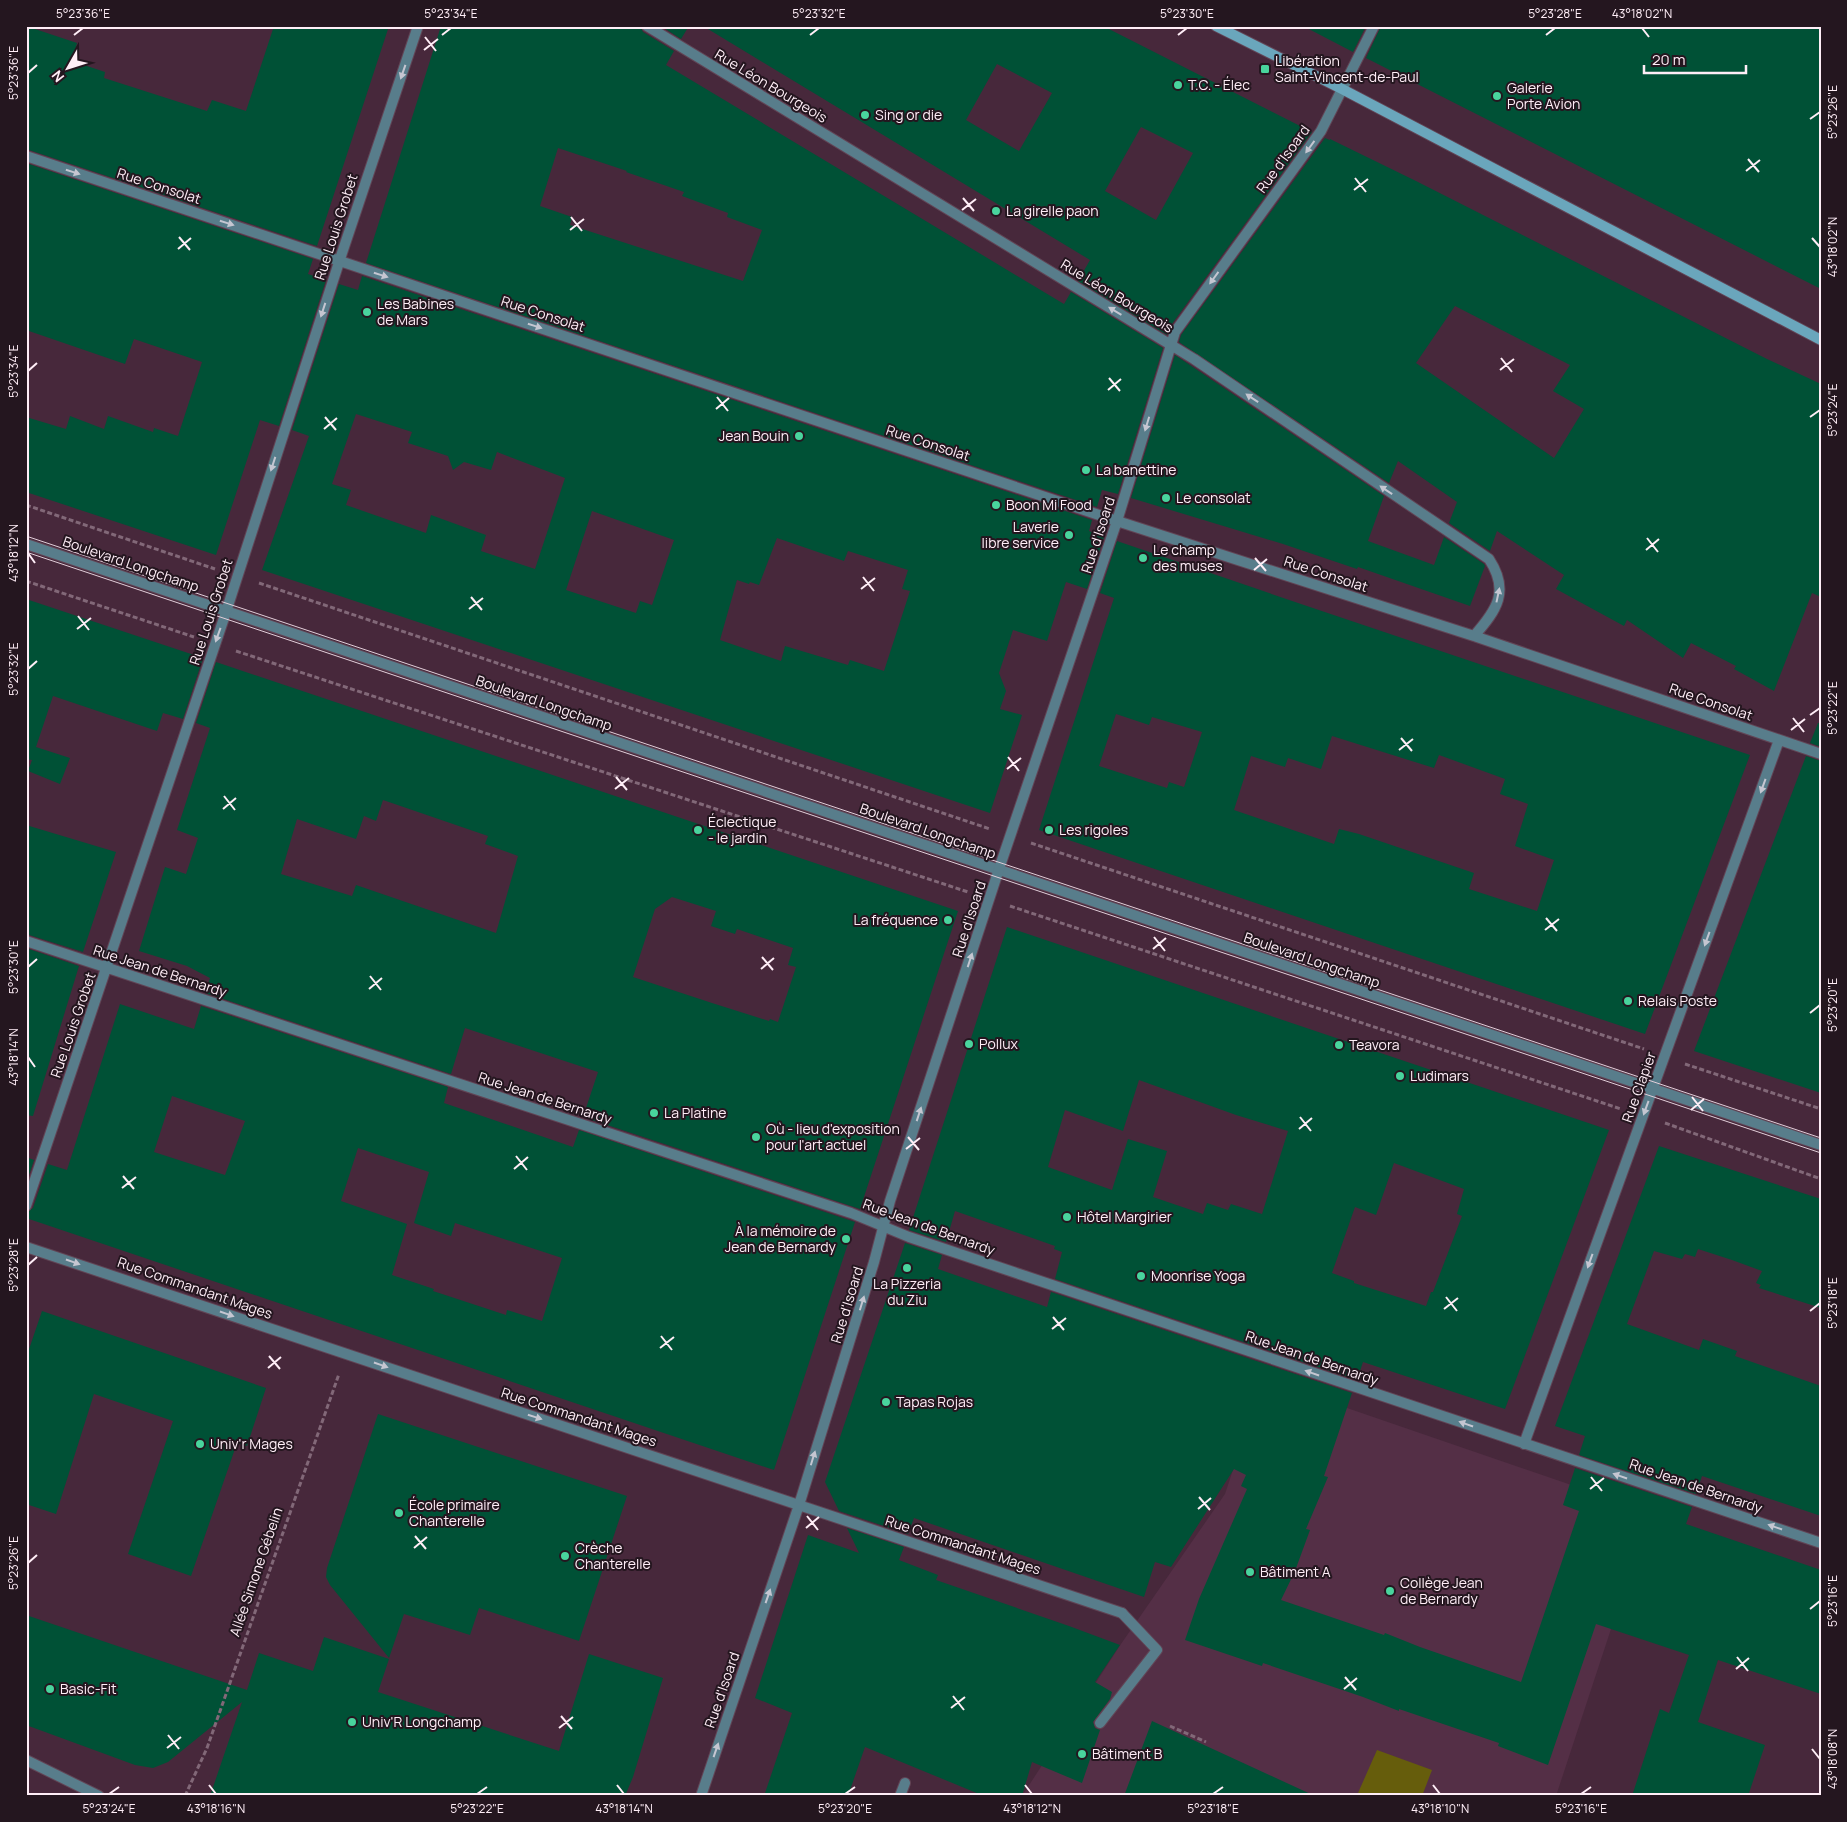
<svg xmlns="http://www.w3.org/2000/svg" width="1847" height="1822" font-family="Manrope,sans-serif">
<rect width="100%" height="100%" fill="#47283b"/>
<!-- built -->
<path fill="#542f46" d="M1263 1379 1586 1490 1611 1629 1556 1796H1022L1121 1644 1225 1494Z"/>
<!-- green -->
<path fill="#665d0c" d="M1377 1750 1432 1770 1422 1796H1368L1358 1793Z"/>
<!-- building -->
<path fill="#005136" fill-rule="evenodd" d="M26 26 77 43 72 61 105 72 104 78 207 111 212 100 246 111 274 26H389L317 246 26 149Z
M441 26H640L643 32 674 51 666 65 1064 304 1071 292 1163 348 1118 494 1102 490 1097 507 366 263ZM558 148 627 171 626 172 684 192 682 196 728 213 727 217 762 230 743 281 570 225 572 217 540 206Z
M661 26H689L681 39Z
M703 26H1103L1312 132 1169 328 1167 335 1078 281 1090 260ZM997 64 1052 93 1019 151 966 120ZM1141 127 1193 153 1156 220 1105 191Z
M1303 26H1366L1353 52Z
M1381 26H1821V289L1366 58Z
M1325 138 1330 140V139L1416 181 1767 359 1821 384V597L1812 593 1774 691 1734 669 1736 666 1691 643 1683 658 1627 620 1624 626 1556 589 1564 575 1497 531 1490 551 1449 523 1457 502 1398 461 1389 483 1179 342 1181 335ZM1455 306 1570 365 1553 391 1584 409 1554 458 1416 363Z
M26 163 313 259 308 274 326 280 279 426 260 420 216 555 26 492V417L66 429 70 416 104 429 108 416 153 432 154 428 178 436 202 362 134 339 125 364 26 330Z
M362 276 1092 520 1089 531 1104 537 1087 589 1066 582 1047 641 1013 630 999 673 1006 691 1000 709 1022 715 990 813 262 570 309 436 292 430 339 284 358 290ZM356 414 412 432 408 443 448 456 453 470 464 462 491 470 497 452 565 478 535 569 481 551 486 535 431 515 426 533 346 505 351 490 332 484ZM592 511 674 540 652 605 640 601 636 613 566 590ZM777 538 844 561 848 551 908 570 902 589 910 591 884 671 850 660 848 665 785 646 781 661 720 640 737 580 749 584 750 582 759 585Z
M1175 355 1384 496 1368 541 1434 565 1444 537 1484 564 1485 566 1470 606 1358 567 1357 569 1283 544 1131 498Z
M1117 541 1301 604 1750 755 1645 1034 1039 830 1114 598 1100 593ZM1116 714 1149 725 1152 717 1202 732 1184 787 1169 782 1167 788 1099 766ZM1332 736 1434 768 1439 755 1505 779 1500 794 1528 804 1515 846 1554 860 1537 911 1469 889 1474 873 1359 834 1339 829 1334 844 1234 810 1251 756 1285 767 1288 758 1321 769Z
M26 599 203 658 183 719 163 713 157 731 53 696 36 747 70 758 60 784 28 771 32 760 26 759Z
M216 662 958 911 860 1209 583 1117 598 1072 465 1028 451 1074 205 993 210 978 187 966 139 951 165 867 186 874 198 838 177 830 210 728 196 723ZM383 800 488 836 485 844 518 856 496 933 356 885 352 896 281 874 297 819 356 839 364 816 376 821ZM672 897 716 911 711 926 735 934 737 929 793 948 788 965 796 967 778 1022 770 1019 769 1021 712 1003 633 977 655 909Z
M1818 723H1821V747L1810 743Z
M1806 756 1821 761V1093L1694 1051Z
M26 825 116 852 83 952 26 934Z
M1007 927 1609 1130 1505 1409 1363 1362 1357 1380 1055 1279 1062 1252 1054 1249 1055 1246 955 1211 946 1242 909 1230ZM1139 1080 1236 1115 1288 1131 1262 1214 1231 1204 1228 1210 1207 1203 1203 1214 1153 1197 1167 1151 1128 1139 1112 1190 1048 1167 1065 1110 1123 1131ZM1394 1163 1464 1189 1457 1214 1462 1216 1433 1292H1431L1426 1306 1354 1283V1281L1332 1273 1355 1207 1376 1215Z
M26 948 79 966 33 1116 26 1115Z
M120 1004 194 1029 201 1006 448 1087 444 1103 573 1147 579 1130 855 1222 774 1470 26 1218V1213L33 1208 48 1164 67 1170ZM172 1096 245 1121 225 1175 154 1152ZM358 1148 429 1172 414 1223 451 1236 455 1223 562 1258 542 1321 507 1310 506 1315 433 1291 434 1289 392 1275 407 1224 341 1201Z
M1659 1146 1821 1199V1308L1759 1288 1761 1285 1756 1283 1762 1271 1732 1260 1698 1249 1695 1257 1685 1254 1682 1259 1654 1251 1627 1324 1699 1350 1703 1339 1737 1351 1735 1356 1821 1386V1516L1702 1476 1696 1494 1579 1455 1585 1436 1555 1426Z
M26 1157 34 1160 26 1184Z
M905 1243 942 1255 938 1269 1047 1307 1051 1292 1352 1393 1324 1476 1328 1477 1306 1529 1310 1530 1295 1571 1281 1600 1384 1635 1385 1633 1420 1647 1521 1682 1579 1511 1563 1505 1575 1468 1692 1507 1686 1524 1821 1570V1694L1718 1660 1698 1722 1765 1745 1748 1796H1632L1660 1709 1669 1713 1689 1655 1596 1624 1548 1765 1498 1746 1499 1743 1399 1709V1711L1363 1697 1263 1663 1262 1666 1185 1640 1199 1599 1247 1489 1241 1486 1246 1475 1234 1469 1171 1567 1155 1562 1144 1597 914 1518 908 1534 839 1511 825 1482Z
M42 1311 266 1388 247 1446 237 1443 191 1576 128 1554 173 1421 94 1394 56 1514 26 1504V1358Z
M378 1414 627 1496 579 1641 479 1608 470 1635 404 1614 389 1658 330 1585 326 1577 327 1568Z
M847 1528 904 1547 899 1560 938 1575 936 1580 1069 1626 1120 1645 1095 1682 1112 1692 1110 1699 1093 1722 1095 1728 1100 1730 1082 1783 1032 1762 1022 1796H984L865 1747 848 1796H764L792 1713 755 1698 808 1535 859 1553Z
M26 1615 247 1690 259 1653 313 1671 324 1637 389 1659 378 1692 559 1751 589 1654 663 1678 633 1777 625 1796H210L242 1702 168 1762 153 1768 135 1765 26 1725Z
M1152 1721 1315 1796H1124Z"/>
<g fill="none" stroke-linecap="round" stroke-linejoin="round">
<defs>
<path id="service" d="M1100 1723 1157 1650 1122 1613
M900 1796 905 1783"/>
<path id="pedestrian" d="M26 544 1821 1145"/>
<path id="minor" d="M647 26 1194 359 1489 559C1510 591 1497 610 1474 636
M26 156 1117 521 1474 636 1821 754
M26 941 851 1213 909 1237 1821 1543
M26 1206 224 618 342 253 418 26
M26 1247 1122 1613
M1524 1444 1779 740
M701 1796 799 1505 874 1262 890 1201 1001 863 1117 521 1175 332 1321 131 1374 26"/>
<path id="tertiary" d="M26 1760 99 1796"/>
<path id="secondary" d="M1216 26 1342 89 1821 340"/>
</defs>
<!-- service casing -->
<use href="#service" stroke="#614455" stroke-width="12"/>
<!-- pedestrian casing -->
<use href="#pedestrian" stroke="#614455" stroke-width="12"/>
<!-- minor casing -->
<use href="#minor" stroke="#614455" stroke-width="12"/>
<!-- tertiary casing -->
<use href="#tertiary" stroke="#614455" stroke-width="12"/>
<!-- secondary casing -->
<use href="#secondary" stroke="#614455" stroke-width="12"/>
<!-- path -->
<path stroke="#826878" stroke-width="3" stroke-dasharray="5 2.5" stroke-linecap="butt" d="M26 505 215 569
M26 581 194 637
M259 583 990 829
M236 651 968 892
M1031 843 1644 1049
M1010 906 1621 1109
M1685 1064 1821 1109
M1665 1123 1821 1179
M1170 1726 1206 1742
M185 1796 207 1748 339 1374"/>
<!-- service -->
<use href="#service" stroke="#587d8b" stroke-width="10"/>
<!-- pedestrian -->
<use href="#pedestrian" stroke="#587d8b" stroke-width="10"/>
<!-- minor -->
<use href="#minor" stroke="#587d8b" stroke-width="10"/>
<!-- tertiary -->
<use href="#tertiary" stroke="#587d8b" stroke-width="10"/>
<!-- secondary -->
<use href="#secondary" stroke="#6aa6bc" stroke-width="10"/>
<!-- tram -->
<path stroke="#e2ced9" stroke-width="1" d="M26 536 1821 1138
M26 552 1821 1153"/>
</g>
<!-- one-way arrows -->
<defs><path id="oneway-solid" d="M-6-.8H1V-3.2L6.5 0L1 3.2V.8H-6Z" transform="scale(1.25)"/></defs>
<g fill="#c5c6d1">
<use href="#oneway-solid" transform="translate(403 72) rotate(109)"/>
<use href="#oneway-solid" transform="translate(1310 147) rotate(126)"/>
<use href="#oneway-solid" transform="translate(73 172) rotate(18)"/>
<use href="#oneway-solid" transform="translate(227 223) rotate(18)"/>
<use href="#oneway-solid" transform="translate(381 275) rotate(18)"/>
<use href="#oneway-solid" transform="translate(1214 278) rotate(126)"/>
<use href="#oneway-solid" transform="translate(323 310) rotate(108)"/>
<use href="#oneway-solid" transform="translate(1115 311) rotate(-149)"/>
<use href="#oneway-solid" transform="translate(535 326) rotate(18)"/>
<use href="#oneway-solid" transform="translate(1252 398) rotate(-146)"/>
<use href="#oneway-solid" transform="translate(1147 424) rotate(107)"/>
<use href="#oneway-solid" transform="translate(273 464) rotate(108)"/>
<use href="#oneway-solid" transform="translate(1386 490) rotate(-146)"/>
<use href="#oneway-solid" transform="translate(1498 595) rotate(-78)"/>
<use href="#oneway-solid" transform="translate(218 635) rotate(110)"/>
<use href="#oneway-solid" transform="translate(1763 786) rotate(110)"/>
<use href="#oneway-solid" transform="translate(1707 939) rotate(110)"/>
<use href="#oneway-solid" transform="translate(970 960) rotate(-72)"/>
<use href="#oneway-solid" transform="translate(1646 1108) rotate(110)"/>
<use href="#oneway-solid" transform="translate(919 1114) rotate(-72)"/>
<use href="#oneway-solid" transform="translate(1590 1261) rotate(110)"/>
<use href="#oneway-solid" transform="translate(73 1262) rotate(19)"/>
<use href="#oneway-solid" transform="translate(862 1303) rotate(-73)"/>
<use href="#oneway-solid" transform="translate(227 1314) rotate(19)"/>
<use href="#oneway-solid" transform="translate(381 1365) rotate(19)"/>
<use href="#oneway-solid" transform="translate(1312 1373) rotate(-161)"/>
<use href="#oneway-solid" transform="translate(535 1417) rotate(18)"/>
<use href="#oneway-solid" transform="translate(1466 1424) rotate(-161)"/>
<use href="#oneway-solid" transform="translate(813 1458) rotate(-73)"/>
<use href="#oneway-solid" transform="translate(1620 1476) rotate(-161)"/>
<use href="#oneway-solid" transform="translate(1775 1527) rotate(-161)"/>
<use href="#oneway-solid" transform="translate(768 1596) rotate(-71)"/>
<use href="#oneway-solid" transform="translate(716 1750) rotate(-71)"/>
</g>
<!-- ticks -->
<path fill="none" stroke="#ffeef7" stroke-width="2" d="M1642 28 1649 37M74 35 83 28M442 35 451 28M810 35 819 28M1178 35 1187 28M1546 35 1555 28M425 37 436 51M424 50 438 39M28 73 37 65M1810 119 1820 112M1748 159 1759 172M1746 171 1760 160M1355 178 1366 192M1354 190 1368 179M963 198 974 211M962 210 976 199M571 217 582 231M570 230 584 219M179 237 190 250M1812 238 1820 247M178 249 191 238M1501 358 1512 372M1500 370 1514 359M28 371 37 363M1109 378 1120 391M1108 390 1121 379M717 397 728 411M716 409 729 398M325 417 336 430M1810 417 1820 410M324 429 337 418M1647 538 1658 552M1646 550 1659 539M28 553 35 563M1255 558 1266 571M1254 570 1267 559M863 577 874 591M861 589 875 578M471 597 482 610M469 609 483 598M78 616 89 630M77 629 91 618M28 669 37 661M1810 715 1820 708M1793 718 1804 732M1791 730 1805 719M1401 738 1412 751M1399 750 1413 739M1008 757 1019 771M1007 769 1021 758M616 777 627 790M615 789 629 778M224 796 235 810M223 809 236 798M1546 918 1557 931M1545 930 1559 919M1154 937 1165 951M1153 949 1166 938M762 957 773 970M28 967 37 959M761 969 774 958M370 976 381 990M369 989 382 978M1810 1013 1820 1005M28 1057 35 1067M1692 1097 1703 1111M1691 1110 1704 1099M1300 1117 1311 1131M1299 1129 1312 1118M908 1137 919 1150M906 1149 920 1138M516 1156 527 1170M514 1169 528 1157M123 1176 134 1189M122 1188 136 1177M28 1265 37 1257M1446 1297 1457 1311M1444 1309 1458 1298M1810 1311 1820 1303M1053 1317 1064 1330M1052 1329 1066 1318M661 1336 672 1350M660 1348 674 1337M269 1356 280 1369M268 1368 281 1357M1591 1477 1602 1491M1590 1489 1604 1478M1199 1497 1210 1510M1198 1509 1211 1498M807 1516 818 1530M806 1528 819 1517M415 1536 426 1549M414 1548 427 1537M28 1563 37 1555M1810 1609 1820 1601M1737 1657 1748 1671M1736 1669 1749 1658M1345 1677 1356 1690M1344 1689 1357 1678M953 1696 964 1710M951 1708 965 1697M561 1716 572 1729M559 1728 573 1717M168 1735 179 1749M167 1748 181 1737M1812 1749 1820 1759M209 1785 216 1794M617 1785 624 1794M1025 1785 1032 1794M1433 1785 1440 1794M109 1794 119 1787M477 1794 487 1787M845 1794 855 1787M1213 1794 1223 1787M1581 1794 1591 1787"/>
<!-- markers -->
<g fill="#49d49d" stroke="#24161f" stroke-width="2">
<rect x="1260" y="64" width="10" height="10" rx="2.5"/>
<circle cx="1178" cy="85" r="5"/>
<circle cx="1497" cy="96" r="5"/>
<circle cx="865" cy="115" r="5"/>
<circle cx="996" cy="211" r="5"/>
<circle cx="367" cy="312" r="5"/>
<circle cx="799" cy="436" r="5"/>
<circle cx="1086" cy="470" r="5"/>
<circle cx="1166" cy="498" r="5"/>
<circle cx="996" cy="505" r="5"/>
<circle cx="1069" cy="535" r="5"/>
<circle cx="1143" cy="558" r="5"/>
<circle cx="698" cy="830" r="5"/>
<circle cx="1049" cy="830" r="5"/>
<circle cx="948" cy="920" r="5"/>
<circle cx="1628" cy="1001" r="5"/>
<circle cx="969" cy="1044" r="5"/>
<circle cx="1339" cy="1045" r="5"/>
<circle cx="1400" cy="1076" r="5"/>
<circle cx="654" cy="1113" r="5"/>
<circle cx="756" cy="1137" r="5"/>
<circle cx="1067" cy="1217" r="5"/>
<circle cx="846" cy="1239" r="5"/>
<circle cx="907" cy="1268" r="5"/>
<circle cx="1141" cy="1276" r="5"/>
<circle cx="886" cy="1402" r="5"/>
<circle cx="200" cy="1444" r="5"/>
<circle cx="399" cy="1513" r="5"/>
<circle cx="565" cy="1556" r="5"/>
<circle cx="1250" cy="1572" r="5"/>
<circle cx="1390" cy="1591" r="5"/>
<circle cx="50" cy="1689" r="5"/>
<circle cx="352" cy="1722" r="5"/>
<circle cx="1082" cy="1754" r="5"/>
</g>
<g text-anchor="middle" stroke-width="4" stroke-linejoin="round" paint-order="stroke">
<!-- poi labels -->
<g font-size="14" fill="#ffeef7" stroke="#24161f" text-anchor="start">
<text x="1275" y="66">Libération<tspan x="1275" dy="16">Saint-Vincent-de-Paul</tspan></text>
<text x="1188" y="90">T.C. - Élec</text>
<text x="1507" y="93">Galerie<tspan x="1507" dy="16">Porte Avion</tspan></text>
<text x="875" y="120">Sing or die</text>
<text x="1006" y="216">La girelle paon</text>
<text x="377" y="309">Les Babines<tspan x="377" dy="16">de Mars</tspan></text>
<text x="789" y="441" text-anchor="end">Jean Bouin</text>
<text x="1096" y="475">La banettine</text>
<text x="1176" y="503">Le consolat</text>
<text x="1006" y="510">Boon Mi Food</text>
<text x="1059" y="532" text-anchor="end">Laverie<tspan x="1059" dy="16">libre service</tspan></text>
<text x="1153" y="555">Le champ<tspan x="1153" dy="16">des muses</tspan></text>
<text x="708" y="827">Éclectique<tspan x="708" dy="16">- le jardin</tspan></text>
<text x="1059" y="835">Les rigoles</text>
<text x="938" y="925" text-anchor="end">La fréquence</text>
<text x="1638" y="1006">Relais Poste</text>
<text x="979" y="1049">Pollux</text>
<text x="1349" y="1050">Teavora</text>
<text x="1410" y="1081">Ludimars</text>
<text x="664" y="1118">La Platine</text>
<text x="766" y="1134">Où - lieu d'exposition<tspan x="766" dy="16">pour l'art actuel</tspan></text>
<text x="1077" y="1222">Hôtel Margirier</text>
<text x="836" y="1236" text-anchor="end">À la mémoire de<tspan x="836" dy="16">Jean de Bernardy</tspan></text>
<text x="1151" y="1281">Moonrise Yoga</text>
<text x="907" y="1289" text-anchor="middle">La Pizzeria<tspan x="907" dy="16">du Ziu</tspan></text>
<text x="896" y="1407">Tapas Rojas</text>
<text x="210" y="1449">Univ'r Mages</text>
<text x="409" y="1510">École primaire<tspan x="409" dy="16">Chanterelle</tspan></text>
<text x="575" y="1553">Crèche<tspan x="575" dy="16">Chanterelle</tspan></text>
<text x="1260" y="1577">Bâtiment A</text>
<text x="1400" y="1588">Collège Jean<tspan x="1400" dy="16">de Bernardy</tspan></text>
<text x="60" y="1694">Basic-Fit</text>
<text x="362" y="1727">Univ'R Longchamp</text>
<text x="1092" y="1759">Bâtiment B</text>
</g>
<!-- street labels -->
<g font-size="14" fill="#ffeef7" stroke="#24161f">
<text transform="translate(771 86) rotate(31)" y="5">Rue Léon Bourgeois</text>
<text transform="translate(1283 159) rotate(-54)" y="5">Rue d'Isoard</text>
<text transform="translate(159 186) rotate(18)" y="5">Rue Consolat</text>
<text transform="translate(336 227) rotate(-72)" y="5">Rue Louis Grobet</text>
<text transform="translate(1117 296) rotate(31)" y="5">Rue Léon Bourgeois</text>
<text transform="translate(543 314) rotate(18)" y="5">Rue Consolat</text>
<text transform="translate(928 443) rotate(18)" y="5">Rue Consolat</text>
<text transform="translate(1098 535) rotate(-72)" y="5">Rue d'Isoard</text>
<text transform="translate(131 564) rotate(19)" y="5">Boulevard Longchamp</text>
<text transform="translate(1326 574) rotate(18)" y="5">Rue Consolat</text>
<text transform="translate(211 612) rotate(-72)" y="5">Rue Louis Grobet</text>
<text transform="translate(1711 702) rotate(19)" y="5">Rue Consolat</text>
<text transform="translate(544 703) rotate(19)" y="5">Boulevard Longchamp</text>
<text transform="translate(928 831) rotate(19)" y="5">Boulevard Longchamp</text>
<text transform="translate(969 919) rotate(-72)" y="5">Rue d'Isoard</text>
<text transform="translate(1312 960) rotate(19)" y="5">Boulevard Longchamp</text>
<text transform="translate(160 971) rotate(18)" y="5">Rue Jean de Bernardy</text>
<text transform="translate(73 1025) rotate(-71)" y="5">Rue Louis Grobet</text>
<text transform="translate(1639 1087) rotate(-70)" y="5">Rue Clapier</text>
<text transform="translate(545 1098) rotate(18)" y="5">Rue Jean de Bernardy</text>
<text transform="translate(929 1227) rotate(20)" y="5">Rue Jean de Bernardy</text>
<text transform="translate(195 1288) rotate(19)" y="5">Rue Commandant Mages</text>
<text transform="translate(847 1305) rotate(-73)" y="5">Rue d'Isoard</text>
<text transform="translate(1312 1358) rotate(19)" y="5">Rue Jean de Bernardy</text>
<text transform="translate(579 1417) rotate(18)" y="5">Rue Commandant Mages</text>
<text transform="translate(1696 1486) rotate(19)" y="5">Rue Jean de Bernardy</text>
<text transform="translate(963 1545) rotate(18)" y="5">Rue Commandant Mages</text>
<text transform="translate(256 1572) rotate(-71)" y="5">Allée Simone Gébelin</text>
<text transform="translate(722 1690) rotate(-71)" y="5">Rue d'Isoard</text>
</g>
</g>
<!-- border -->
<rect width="1847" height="1822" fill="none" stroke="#24161f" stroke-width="55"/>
<!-- north arrow -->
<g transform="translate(68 68) rotate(231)" stroke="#24161f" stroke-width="4" paint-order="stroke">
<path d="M0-4L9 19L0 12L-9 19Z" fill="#ffeef7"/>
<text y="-8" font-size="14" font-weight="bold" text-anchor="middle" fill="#ffeef7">N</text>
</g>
<!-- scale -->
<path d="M1644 65v8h102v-8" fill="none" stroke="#ffeef7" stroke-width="2.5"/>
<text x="1652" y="65" font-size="15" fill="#ffeef7" stroke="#24161f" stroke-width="4" paint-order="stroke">20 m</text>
<rect x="28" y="28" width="1792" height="1766" fill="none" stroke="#ffeef7" stroke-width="2"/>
<g font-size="12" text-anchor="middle" fill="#ffeef7">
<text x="83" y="18">5°23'36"E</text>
<text x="451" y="18">5°23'34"E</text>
<text x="819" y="18">5°23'32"E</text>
<text x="1187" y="18">5°23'30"E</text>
<text x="1555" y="18">5°23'28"E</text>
<text x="1642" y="18">43°18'02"N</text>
<text transform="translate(14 73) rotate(-90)" y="4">5°23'36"E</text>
<text transform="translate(1833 112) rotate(-90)" y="4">5°23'26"E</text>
<text transform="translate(1833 247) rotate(-90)" y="4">43°18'02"N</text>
<text transform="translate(14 371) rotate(-90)" y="4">5°23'34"E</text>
<text transform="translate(1833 410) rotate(-90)" y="4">5°23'24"E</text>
<text transform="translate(14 553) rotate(-90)" y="4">43°18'12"N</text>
<text transform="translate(14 669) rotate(-90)" y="4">5°23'32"E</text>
<text transform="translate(1833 708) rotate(-90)" y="4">5°23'22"E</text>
<text transform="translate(14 967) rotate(-90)" y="4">5°23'30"E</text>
<text transform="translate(1833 1005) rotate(-90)" y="4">5°23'20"E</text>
<text transform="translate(14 1057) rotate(-90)" y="4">43°18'14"N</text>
<text transform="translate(14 1265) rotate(-90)" y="4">5°23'28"E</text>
<text transform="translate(1833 1303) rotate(-90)" y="4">5°23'18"E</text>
<text transform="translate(14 1563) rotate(-90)" y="4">5°23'26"E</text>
<text transform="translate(1833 1601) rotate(-90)" y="4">5°23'16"E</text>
<text transform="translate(1833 1759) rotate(-90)" y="4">43°18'08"N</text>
<text x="109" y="1813">5°23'24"E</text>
<text x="216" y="1813">43°18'16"N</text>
<text x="477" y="1813">5°23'22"E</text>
<text x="624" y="1813">43°18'14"N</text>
<text x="845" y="1813">5°23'20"E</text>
<text x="1032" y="1813">43°18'12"N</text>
<text x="1213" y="1813">5°23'18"E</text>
<text x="1440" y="1813">43°18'10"N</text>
<text x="1581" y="1813">5°23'16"E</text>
</g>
</svg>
